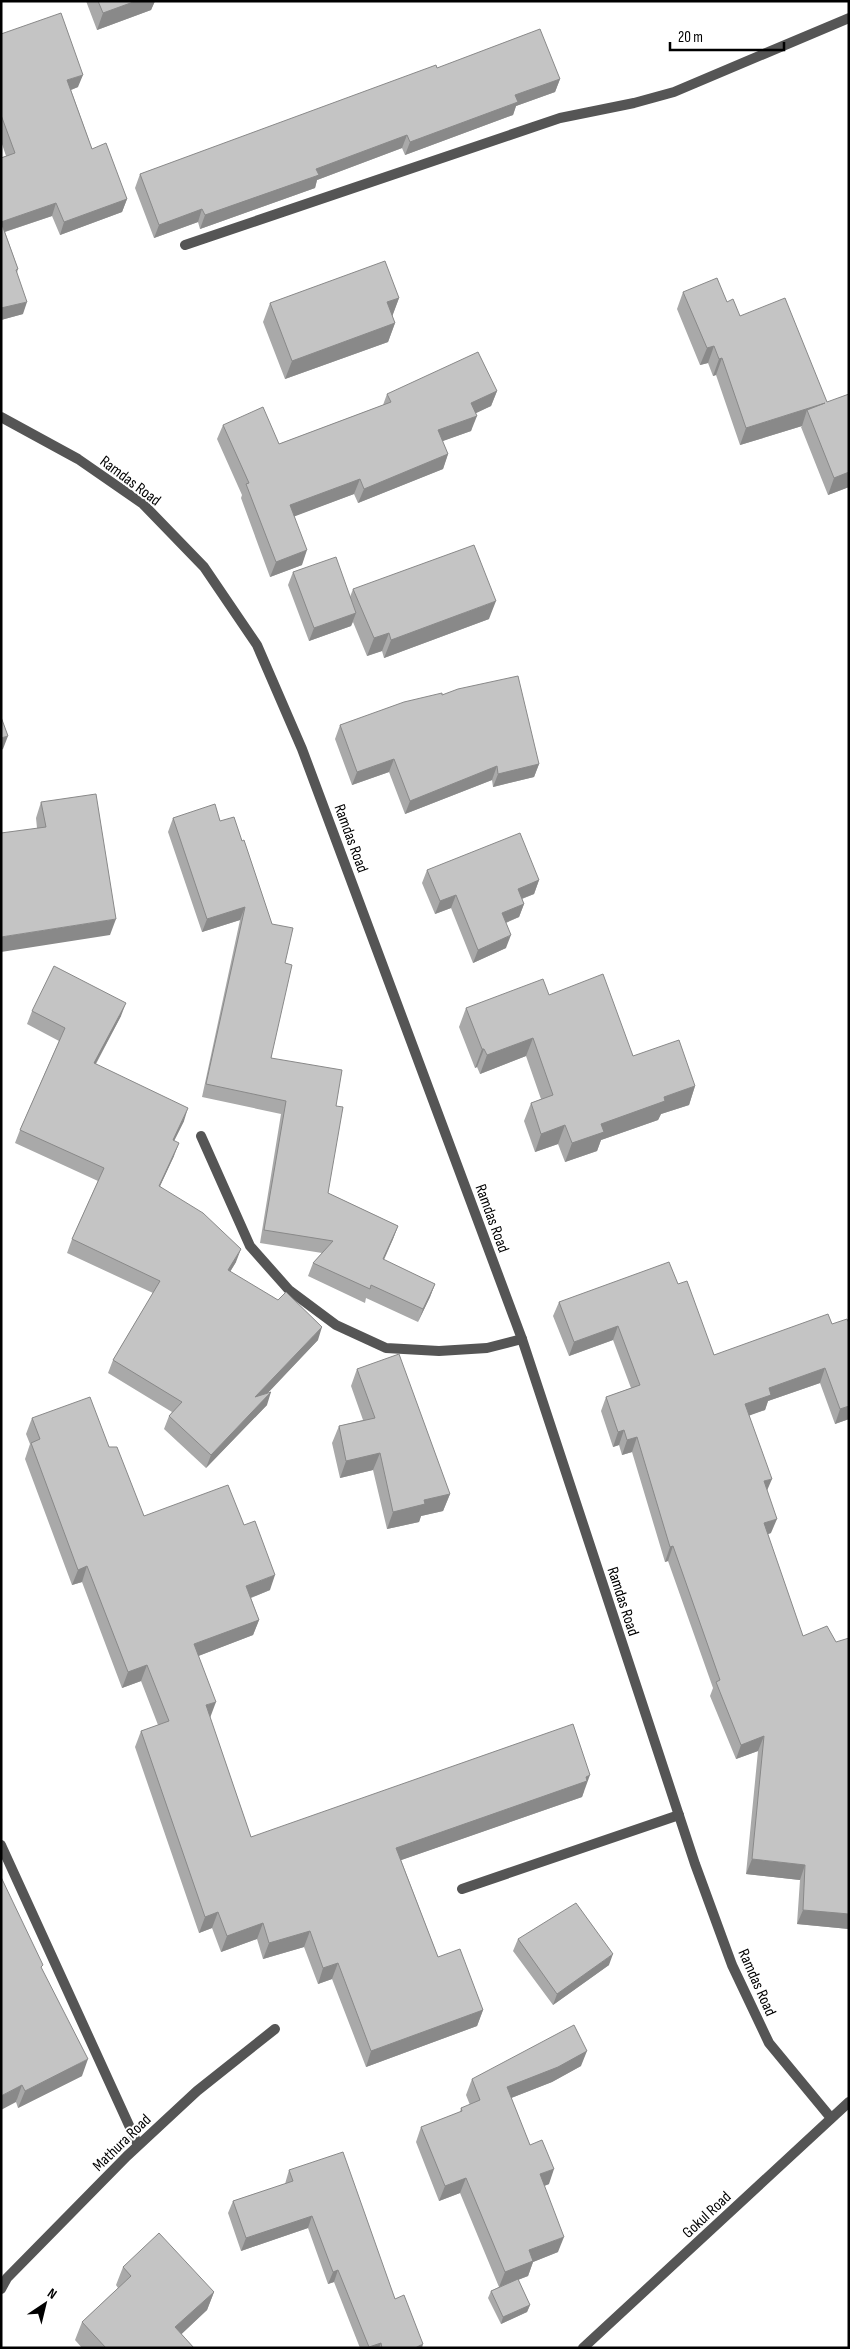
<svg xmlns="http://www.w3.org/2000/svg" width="850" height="2349" font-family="'Sofia Sans Condensed',sans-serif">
<rect width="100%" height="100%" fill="#fff"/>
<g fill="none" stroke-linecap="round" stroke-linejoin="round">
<!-- service -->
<path stroke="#555" stroke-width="10" d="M201 1136 250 1246 289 1290 336 1325 386 1348 439 1351 487 1348 522 1339
M1 1845 138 2145
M462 1889 679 1815"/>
<!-- minor -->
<path stroke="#555" stroke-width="10" d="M185 245 560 118 634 103 674 92 849 18
M1 417 78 459 143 504 204 567 257 645 302 749 522 1339 695 1864 732 1965 769 2043 831 2118
M1 2289 7 2278 127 2156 197 2091 275 2029
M583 2348 849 2102"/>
</g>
<!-- wall -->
<path fill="#a9a9a9" d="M86 1H155L151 10 97 30Z
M1 34 78 87 71 90 92 149 127 199 122 212 60 235 52 216 5 232 18 269 17 273 23 314 1 320V158L6 156 1 141Z
M437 68 560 79 555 92 516 106 513 115 405 155 402 148 317 180 315 188 200 229 198 222 154 238 135 188 140 174Z
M683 292 727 302 740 316 827 402 849 487 828 495 801 427 802 426 740 445 716 375 713 376 708 363 700 365 677 309Z
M399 298 392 316 395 323 388 342 285 379 263 322 270 303Z
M497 391 491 406 475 413 471 431 442 441 448 454 443 469 358 503 354 494 294 516 302 565 270 577 241 498 242 495 217 439 223 425 279 444 383 405 387 394Z
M293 572 350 597 353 589 489 619 384 658 382 651 367 656 353 622 351 626 309 641 288 585Z
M442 695 539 764 534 777 493 787 492 780 405 814 389 772 352 785 335 739 340 725Z
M41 802 110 935 37 828 36 818Z
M173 818 220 821 242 841 285 963 271 1058 336 1106 328 1193 398 1226 393 1239 384 1260 435 1284 430 1297 418 1322 366 1298 365 1303 308 1276 313 1263 322 1253 260 1243 281 1114 202 1097 240 920 202 932 168 832Z
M427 870 539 880 534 894 522 899 524 904 519 917 506 923V948L473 963 451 908 435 914 422 883Z
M549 995 633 1056 695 1086 689 1105 661 1114 658 1120 601 1140 597 1151 565 1162 558 1144 535 1152 524 1121 531 1103 541 1099 526 1056 480 1074 477 1067 475 1068 459 1027 466 1008Z
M32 1011 121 1016 96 1064 184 1121 174 1141V1156L160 1186 236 1262 230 1272 318 1340 267 1393V1405L206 1468 164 1429 169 1416 172 1412 108 1373 113 1360 153 1293 67 1253 72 1239 98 1181 15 1143 20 1130 59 1041 27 1024Z
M678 1284 714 1355 832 1324 849 1323V1419L835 1424 820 1383 768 1401 765 1410 749 1415 767 1491 771 1533 768 1534 849 1929 797 1924 800 1880 746 1874 758 1751 736 1759 710 1696 713 1688 668 1561 665 1562 632 1452 622 1455 619 1445 613 1447 601 1411 606 1397 631 1388 613 1340 569 1356 553 1316 559 1302Z
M357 1369 450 1494 443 1511 421 1516 419 1522 387 1529 373 1470 340 1478 332 1443 339 1426 363 1420 351 1386Z
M32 1418 109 1447 144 1516 270 1590 251 1598 259 1620 253 1635 198 1656 210 1718 251 1837 585 1791H584L582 1797 401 1860 438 1957 483 2010 477 2026 366 2067 332 1979 318 1984 304 1947 263 1959 257 1939 221 1952 212 1928 199 1933 135 1747 141 1731 158 1725 141 1681 122 1688 82 1582 72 1585 25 1459 30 1444 26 1434Z
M518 1939 609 1965 553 2005 513 1951Z
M42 1969 82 2076 18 2108 16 2102Z
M581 2066 552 2082 511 2098 530 2145 549 2184 544 2186 558 2252 533 2262 528 2276 518 2280 530 2305 527 2312 501 2324 488 2298 491 2291 499 2287 460 2193 439 2201 416 2142 421 2127 460 2112 461 2108 470 2105 466 2095 472 2079Z
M289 2170 395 2299 422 2348H360L334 2282 328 2284 308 2228 241 2251 228 2213 233 2201 285 2184Z
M123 2267 214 2292 207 2310 181 2334 194 2348H82L75 2340 82 2322 118 2288 116 2285Z"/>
<!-- shaded-wall -->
<path fill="#898989" d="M136 1H155L151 10 97 30 103 13Z
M83 75 78 87 63 93 67 80Z
M560 79 555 92 516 106 513 115 405 155 410 142 515 95Z
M407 135 402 148 317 180 315 188 200 229 205 215 316 169Z
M127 199 122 212 60 235 64 222Z
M56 203 52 216 1 233V222Z
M202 209 198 222 154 238 159 225Z
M399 298 392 317 387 302Z
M27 302 23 314 1 320V308Z
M395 323 388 342 285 379 292 361Z
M714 346 708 363 700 365 707 348Z
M722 358 716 375 713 376 719 359Z
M497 391 491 406 466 418 471 403Z
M825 403 807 410 802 426 740 445 746 428Z
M477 416 471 431 432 445 438 430Z
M448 454 443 469 358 503 364 489Z
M849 472V487L828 495 834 478Z
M360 479 354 494 285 520 290 505Z
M307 550 302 565 270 577 276 562Z
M496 601 489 619 384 658 391 640Z
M356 613 351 626 309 641 314 628Z
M389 633 382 651 367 656 374 638Z
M8 736 3 749 1 750V738Z
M394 759 389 772 352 785 357 772Z
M539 764 534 777 493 787 498 774Z
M497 766 492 780 405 814 410 801Z
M539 880 534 894 513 902 518 889Z
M456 895 451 908 435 914 440 901Z
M524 904 519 917 497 926 502 913Z
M245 907 240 920 202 932 207 919Z
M116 919 110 935 1 952V937Z
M511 935 506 948 473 963 478 950Z
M126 1003 121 1016 89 1076 94 1063Z
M533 1038 526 1056 480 1074 487 1055Z
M482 1049H484L477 1067 475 1068Z
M695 1086 689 1105 661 1114 658 1120 601 1140 597 1151 565 1162 572 1143 601 1124 664 1097Z
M188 1108 184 1121 168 1153 173 1140Z
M565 1125 558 1144 535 1152 541 1134Z
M179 1143 174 1156 154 1199 159 1186Z
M398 1226 393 1239 378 1272 383 1259Z
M241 1249 236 1262 223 1283 228 1270Z
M435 1284 430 1297 418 1322 423 1309Z
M618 1326 613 1340 569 1356 574 1342Z
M322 1327 318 1340 251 1411 255 1397Z
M825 1368 820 1383 768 1401 765 1410 740 1419 745 1404 769 1388Z
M271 1392 267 1405 206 1468 211 1455Z
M849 1406V1419L835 1424 840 1409Z
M624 1430 619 1445 613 1447 618 1432Z
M637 1437 632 1452 622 1455 627 1440Z
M380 1453 373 1470 340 1478 346 1461Z
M772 1479 766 1493 764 1481Z
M450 1494 443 1511 421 1516 419 1522 387 1529 393 1512 424 1500Z
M777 1519 771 1533 759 1537 764 1523Z
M673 1546 668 1561 665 1562 670 1547Z
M87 1566 82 1582 72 1585 78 1570Z
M275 1575 270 1590 240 1602 246 1586Z
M259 1620 253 1635 188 1660 194 1644Z
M147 1665 141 1681 122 1688 128 1672Z
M216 1702 210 1718 200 1721 206 1705Z
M764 1736 758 1751 736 1759 741 1745Z
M590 1775 582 1797 390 1864 396 1848Z
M752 1859 805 1865 800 1880 746 1874Z
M803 1910 849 1914V1929L797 1924Z
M218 1912 212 1928 199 1933 205 1917Z
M263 1923 257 1939 221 1952 227 1936Z
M310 1931 304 1947 263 1959 269 1943Z
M613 1954 609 1965 553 2005 557 1994Z
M338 1963 332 1979 318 1984 323 1968Z
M483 2010 477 2026 366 2067 371 2051Z
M587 2051 581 2066 552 2082 501 2102 507 2087Z
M88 2059 82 2076 18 2108 25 2091Z
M22 2085 16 2102 1 2110V2096Z
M554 2169 549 2184 534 2190 540 2174Z
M466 2178 460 2193 439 2201 445 2186Z
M312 2216 308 2228 241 2251 246 2238Z
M564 2237 558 2252 533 2262 528 2276 499 2287 505 2272 529 2250Z
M338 2270 334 2282 328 2284 333 2272Z
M214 2292 207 2310 169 2346 175 2327Z
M530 2305 527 2312 501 2324 503 2317Z
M381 2343 379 2348H369V2347Z
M423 2344 422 2348H415Z"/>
<!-- building -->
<path fill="#c4c4c4" stroke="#898989" d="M98 1H136L103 13Z
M61 13 83 75 67 80 92 149 106 143 127 199 64 222 56 203 1 222V158L15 153 1 115V34Z
M540 29 560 79 515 95 518 102 410 142 407 135 316 169 319 175 205 215 202 209 159 225 140 174 436 65 437 68Z
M1 222 18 269 16 270 27 302 1 308Z
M385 261 399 298 387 302 395 323 292 361 270 303Z
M717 278 727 302 733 299 740 316 785 298 827 402 849 394V472L834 478 807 410 825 403 746 428 722 358 719 359 714 346 707 348 683 292Z
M478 352 497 391 471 403 477 416 438 430 448 454 364 489 360 479 290 505 307 550 276 562 246 484 249 483 223 425 263 407 279 444 391 402 387 394Z
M474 545 496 601 391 640 389 633 374 638 353 589Z
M336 557 356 613 314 628 293 572Z
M518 676 539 764 498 774 497 766 410 801 394 759 357 772 340 725 404 702 442 693V695L458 689Z
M1 717 8 736 1 738Z
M96 794 116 919 1 937V833L46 827 41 802Z
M215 804 220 821 234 817 242 841 244 840 272 924 293 928 285 963 292 965 271 1058 342 1070 336 1106 343 1107 328 1193 398 1226 383 1259 435 1284 423 1309 371 1285 370 1289 313 1263 333 1241 264 1230 286 1101 206 1084 245 907 207 919 173 818Z
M520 833 539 880 518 889 524 904 502 913 511 935 478 950 456 895 440 901 427 870Z
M54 966 126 1003 94 1063 188 1108 173 1140 179 1143 159 1186 203 1213 241 1249 228 1270 278 1300 286 1292 322 1327 255 1397 271 1392 211 1455 169 1416 182 1402 113 1360 160 1281 72 1239 104 1168 20 1130 65 1028 32 1011Z
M603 974 633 1056 679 1040 695 1086 664 1097 665 1101 601 1124 604 1132 572 1143 565 1125 541 1134 531 1103 553 1095 533 1038 487 1055 484 1049H482L466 1008 543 979 549 995Z
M669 1262 678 1284 687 1281 714 1355 828 1314 832 1324 847 1319 849 1323V1406L840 1409 825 1368 769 1388 771 1395 745 1404 772 1479 764 1481 777 1519 764 1523 803 1636 827 1626 836 1642 849 1638V1914L803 1910 805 1865 752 1859 764 1736 741 1745 716 1682 720 1680 673 1546 670 1547 637 1437 627 1440 624 1430 618 1432 606 1397 640 1385 618 1326 574 1342 559 1302Z
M399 1354 450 1494 424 1500 425 1504 393 1512 380 1453 346 1461 339 1426 375 1418 357 1369Z
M90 1397 109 1447H117L144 1516 228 1485 244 1525 255 1521 275 1575 246 1586 259 1620 194 1644 216 1702 206 1705 251 1837 573 1724 590 1775 586 1777 587 1781 396 1848 438 1957 460 1949 483 2010 371 2051 338 1963 323 1968 310 1931 269 1943 263 1923 227 1936 218 1912 205 1917 141 1731 169 1721 147 1665 128 1672 87 1566 78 1570 31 1443 40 1439 32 1418Z
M1 1877 43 1965 41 1967 88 2059 25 2091 22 2085 1 2096Z
M576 1903 613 1954 557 1994 518 1939Z
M574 2025 587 2051 558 2067 507 2087 530 2145 542 2140 554 2169 540 2174 564 2237 529 2250 533 2261 505 2272 466 2178 445 2186 421 2127 462 2111 461 2108 480 2100 472 2079Z
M343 2152 395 2299 404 2295 423 2344 415 2348H382L381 2343 369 2347 338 2270 333 2272 312 2216 246 2238 233 2201 293 2181 289 2170Z
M159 2233 214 2292 175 2327 194 2348H106L82 2322 131 2276 123 2267Z
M518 2279 530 2305 503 2317 491 2291Z"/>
<g text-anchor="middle" stroke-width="4" stroke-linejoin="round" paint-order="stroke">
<!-- street labels -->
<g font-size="16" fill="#000" stroke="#fff">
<text transform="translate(131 480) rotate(37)" y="6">Ramdas Road</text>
<text transform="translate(352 838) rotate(70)" y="6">Ramdas Road</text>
<text transform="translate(493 1218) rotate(70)" y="6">Ramdas Road</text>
<text transform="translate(624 1601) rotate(72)" y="6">Ramdas Road</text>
<text transform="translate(758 1982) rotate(66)" y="6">Ramdas Road</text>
<text transform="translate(121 2142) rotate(-44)" y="6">Mathura Road</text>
<text transform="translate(706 2214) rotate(-43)" y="6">Gokul Road</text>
</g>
</g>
<!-- border -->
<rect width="850" height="2349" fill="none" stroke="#000000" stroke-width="5"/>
<!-- north arrow -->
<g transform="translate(45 2304) rotate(35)" stroke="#ffffff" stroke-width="4" paint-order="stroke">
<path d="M0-4L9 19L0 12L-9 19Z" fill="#000000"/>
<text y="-8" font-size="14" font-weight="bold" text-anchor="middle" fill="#000000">N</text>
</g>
<!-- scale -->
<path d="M670 42v8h114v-8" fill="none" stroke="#000000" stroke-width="2.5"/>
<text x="678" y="42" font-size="15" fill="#000000" stroke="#ffffff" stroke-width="4" paint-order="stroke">20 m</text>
</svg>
